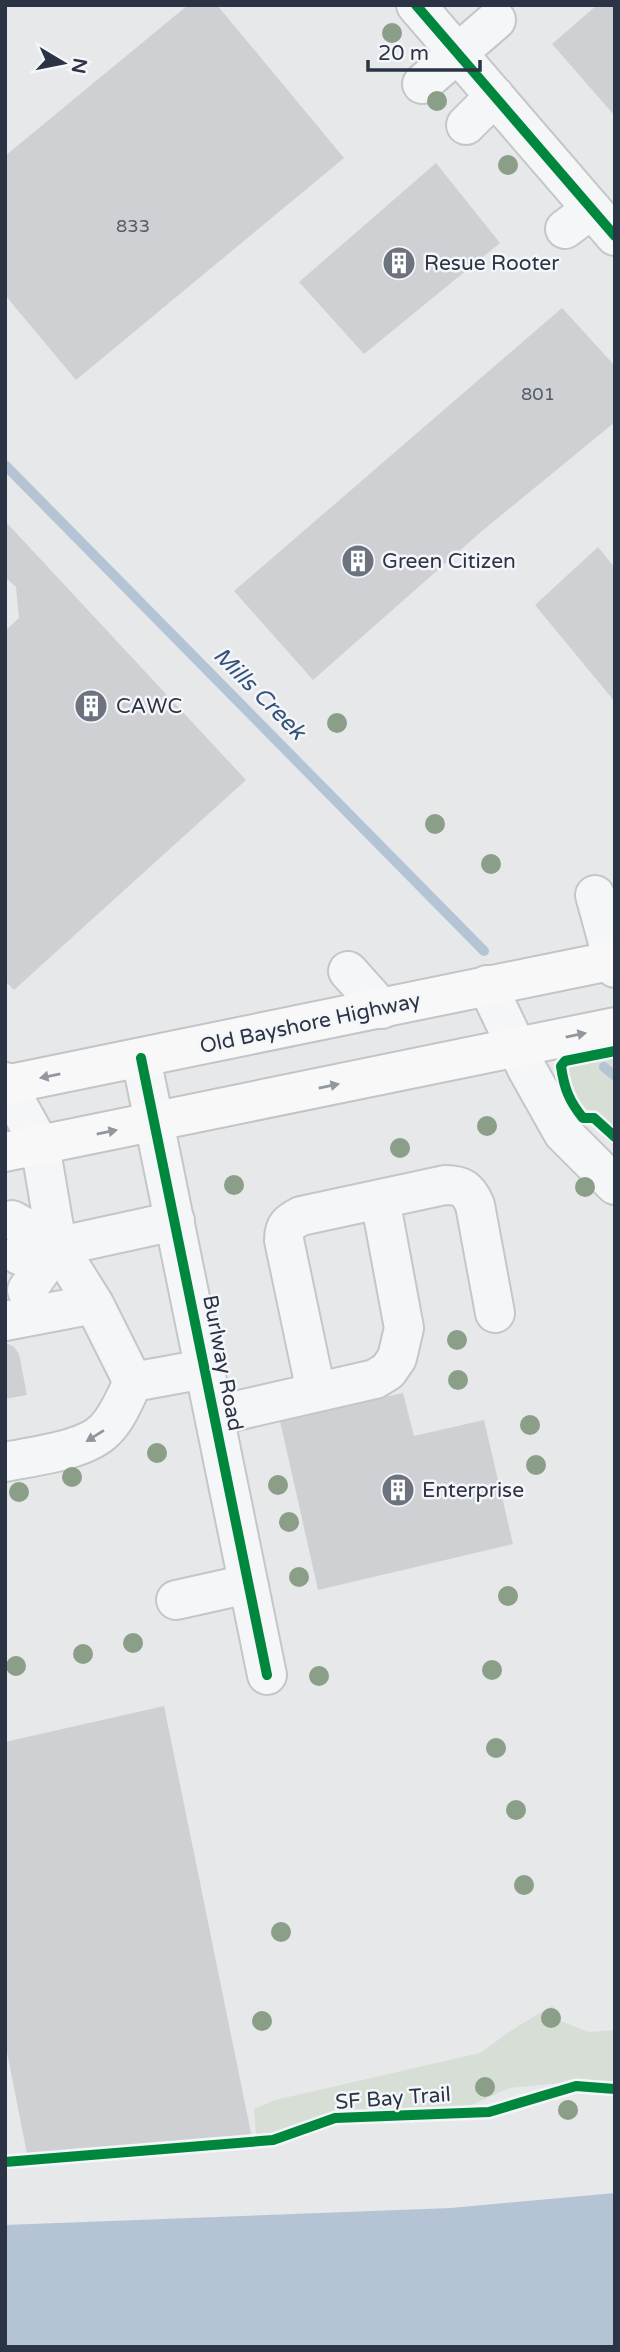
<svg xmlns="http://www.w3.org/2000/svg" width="620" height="2352" font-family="'Varela Round',sans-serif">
<rect width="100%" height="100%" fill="#e6e8ea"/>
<!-- green -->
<path fill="#d6ded6" d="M615 1050V1148L572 1102 562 1083 568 1059Z
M553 2005 560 2021 589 2032 615 2030V2083L580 2081 509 2088 463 2109 344 2111 313 2121 300 2133 256 2134 254 2109 275 2100 480 2053 512 2030Z"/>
<!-- water -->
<path fill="#b4c4d5" d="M615 2193V2347H5V2225L451 2208Z"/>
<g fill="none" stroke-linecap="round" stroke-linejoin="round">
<!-- stream -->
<path stroke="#b4c4d5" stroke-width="10" d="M5 465 484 951
M604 1067 615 1076"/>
</g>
<!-- building -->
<path fill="#ced0d3" d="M188 5H217L344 158 76 380 5 295V156Z
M597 5H615V116L552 44Z
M436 163 500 243 364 354 299 282Z
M562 308 615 366V422L482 531 313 680 234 591Z
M5 521 246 780 14 990 5 981V631L19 618 16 587 5 577Z
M598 547 615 568V702L535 605Z
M5 1342 14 1347 19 1354 27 1395 5 1399Z
M403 1393 414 1436 484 1420 513 1544 318 1590 280 1421Z
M164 1706 252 2138 28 2159 5 2042V1742Z"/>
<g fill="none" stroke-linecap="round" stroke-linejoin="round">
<defs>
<path id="minor" d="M416 5 615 236
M422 84 496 20
M466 125 495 96
M565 229 592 209
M595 895 615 968
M348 971 382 1009
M487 985 527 1069 563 1133 615 1185
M141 1058 267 1675
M5 1082 40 1145 57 1245 94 1304 133 1382 204 1369
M12 1220 58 1246 27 1290
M19 1255 175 1221
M5 1321 94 1304
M316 1392 284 1240C284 1226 289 1222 301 1216L445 1185C462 1185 468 1189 475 1205L495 1313
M214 1416 375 1379 388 1371 397 1358 404 1328 380 1199
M5 1462C33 1456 85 1451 105 1430 118 1417 125 1398 133 1382
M176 1600 248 1584"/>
<path id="major" d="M5 1085 615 960
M5 1152 615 1027"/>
</defs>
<!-- minor casing -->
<use href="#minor" stroke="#c4c6c8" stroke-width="42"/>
<!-- major casing -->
<use href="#major" stroke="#c2c5c8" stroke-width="42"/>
<!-- minor -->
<use href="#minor" stroke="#f5f6f7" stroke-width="38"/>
<!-- major -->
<use href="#major" stroke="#f8f8f8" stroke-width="38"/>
<defs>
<path id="cycleway" d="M416 5 615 236
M615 1051 565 1061 561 1066C564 1088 569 1101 583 1118H594L615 1137
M141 1058 267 1675
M5 2162 273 2140 335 2118 489 2112 576 2086 615 2089"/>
</defs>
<!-- cycleway casing -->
<use href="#cycleway" stroke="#f4f6f9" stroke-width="15"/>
<!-- cycleway -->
<use href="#cycleway" stroke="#00873e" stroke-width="10"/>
</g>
<!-- trees -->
<g fill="#8a9e88">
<circle cx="392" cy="33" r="10"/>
<circle cx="437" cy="101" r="10"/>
<circle cx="508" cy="165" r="10"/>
<circle cx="337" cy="723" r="10"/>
<circle cx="435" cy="824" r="10"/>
<circle cx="491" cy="864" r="10"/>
<circle cx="487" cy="1126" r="10"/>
<circle cx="400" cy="1148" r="10"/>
<circle cx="234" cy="1185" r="10"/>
<circle cx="585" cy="1187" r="10"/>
<circle cx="457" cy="1340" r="10"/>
<circle cx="458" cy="1380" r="10"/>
<circle cx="530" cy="1425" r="10"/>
<circle cx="157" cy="1453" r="10"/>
<circle cx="536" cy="1465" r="10"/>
<circle cx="72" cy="1477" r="10"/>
<circle cx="278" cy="1485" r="10"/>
<circle cx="19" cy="1492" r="10"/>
<circle cx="289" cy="1522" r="10"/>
<circle cx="299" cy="1577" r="10"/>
<circle cx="508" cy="1596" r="10"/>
<circle cx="133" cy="1643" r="10"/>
<circle cx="83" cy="1654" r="10"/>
<circle cx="16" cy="1666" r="10"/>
<circle cx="492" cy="1670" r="10"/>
<circle cx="319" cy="1676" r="10"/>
<circle cx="496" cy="1748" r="10"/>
<circle cx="516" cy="1810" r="10"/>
<circle cx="524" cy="1885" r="10"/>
<circle cx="281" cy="1932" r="10"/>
<circle cx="551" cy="2018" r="10"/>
<circle cx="262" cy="2021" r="10"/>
<circle cx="485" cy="2087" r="10"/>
<circle cx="568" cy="2110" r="10"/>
</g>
<!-- one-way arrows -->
<defs><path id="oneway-solid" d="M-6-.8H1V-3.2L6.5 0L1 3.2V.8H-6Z" transform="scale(1.75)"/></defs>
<g fill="#92969e">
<use href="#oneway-solid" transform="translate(576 1035) rotate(-12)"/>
<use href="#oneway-solid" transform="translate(50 1076) rotate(169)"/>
<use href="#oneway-solid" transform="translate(329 1086) rotate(-12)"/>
<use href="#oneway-solid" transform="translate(107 1132) rotate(-11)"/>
</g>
<use fill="#90959e" href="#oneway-solid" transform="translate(95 1436) rotate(148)"/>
<!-- icons -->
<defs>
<symbol id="building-disc" viewBox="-11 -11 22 22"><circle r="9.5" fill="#6c737f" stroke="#f4f6f9"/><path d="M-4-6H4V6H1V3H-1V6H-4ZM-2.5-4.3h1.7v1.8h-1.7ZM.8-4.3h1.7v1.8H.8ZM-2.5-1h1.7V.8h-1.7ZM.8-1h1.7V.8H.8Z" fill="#fff"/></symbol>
</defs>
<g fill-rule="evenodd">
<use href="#building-disc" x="380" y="244" width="38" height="38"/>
<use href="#building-disc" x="339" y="542" width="38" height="38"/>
<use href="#building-disc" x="72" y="687" width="38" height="38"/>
<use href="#building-disc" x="379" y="1471" width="38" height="38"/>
</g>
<g text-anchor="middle" stroke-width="5" stroke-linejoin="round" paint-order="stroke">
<!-- number labels -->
<g font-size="18" fill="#545c69">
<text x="133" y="232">833</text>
<text x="538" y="400">801</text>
</g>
<!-- poi labels -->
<g font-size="21" fill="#2b3445" stroke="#f4f6f9" text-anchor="start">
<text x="424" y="270">Resue Rooter</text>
<text x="382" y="568">Green Citizen</text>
<text x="116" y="713">CAWC</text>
<text x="422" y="1497">Enterprise</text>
</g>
<!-- street labels -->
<g font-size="21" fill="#2b3445" stroke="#f4f6f9">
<text transform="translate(310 1023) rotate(-12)" y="7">Old Bayshore Highway</text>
<text transform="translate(223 1363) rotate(79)" y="7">Burlway Road</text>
<text transform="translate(393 2098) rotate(-4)" y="7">SF Bay Trail</text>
</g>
<!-- water labels -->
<g font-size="23" font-style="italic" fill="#34527a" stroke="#f4f6f9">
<text transform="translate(260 693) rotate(45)" y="8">Mills Creek</text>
</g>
</g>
<!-- border -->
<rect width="620" height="2352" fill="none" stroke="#2b3445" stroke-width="14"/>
<!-- north arrow -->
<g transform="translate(63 63) rotate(100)" stroke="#f4f6f9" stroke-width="5" paint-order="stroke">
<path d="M0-5L12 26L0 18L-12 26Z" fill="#2b3445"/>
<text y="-10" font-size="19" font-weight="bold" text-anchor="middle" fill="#2b3445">N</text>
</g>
<!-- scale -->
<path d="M368 60v10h112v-10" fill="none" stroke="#2b3445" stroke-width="3.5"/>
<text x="378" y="60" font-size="21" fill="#2b3445" stroke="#f4f6f9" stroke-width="5" paint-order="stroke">20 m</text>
</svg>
